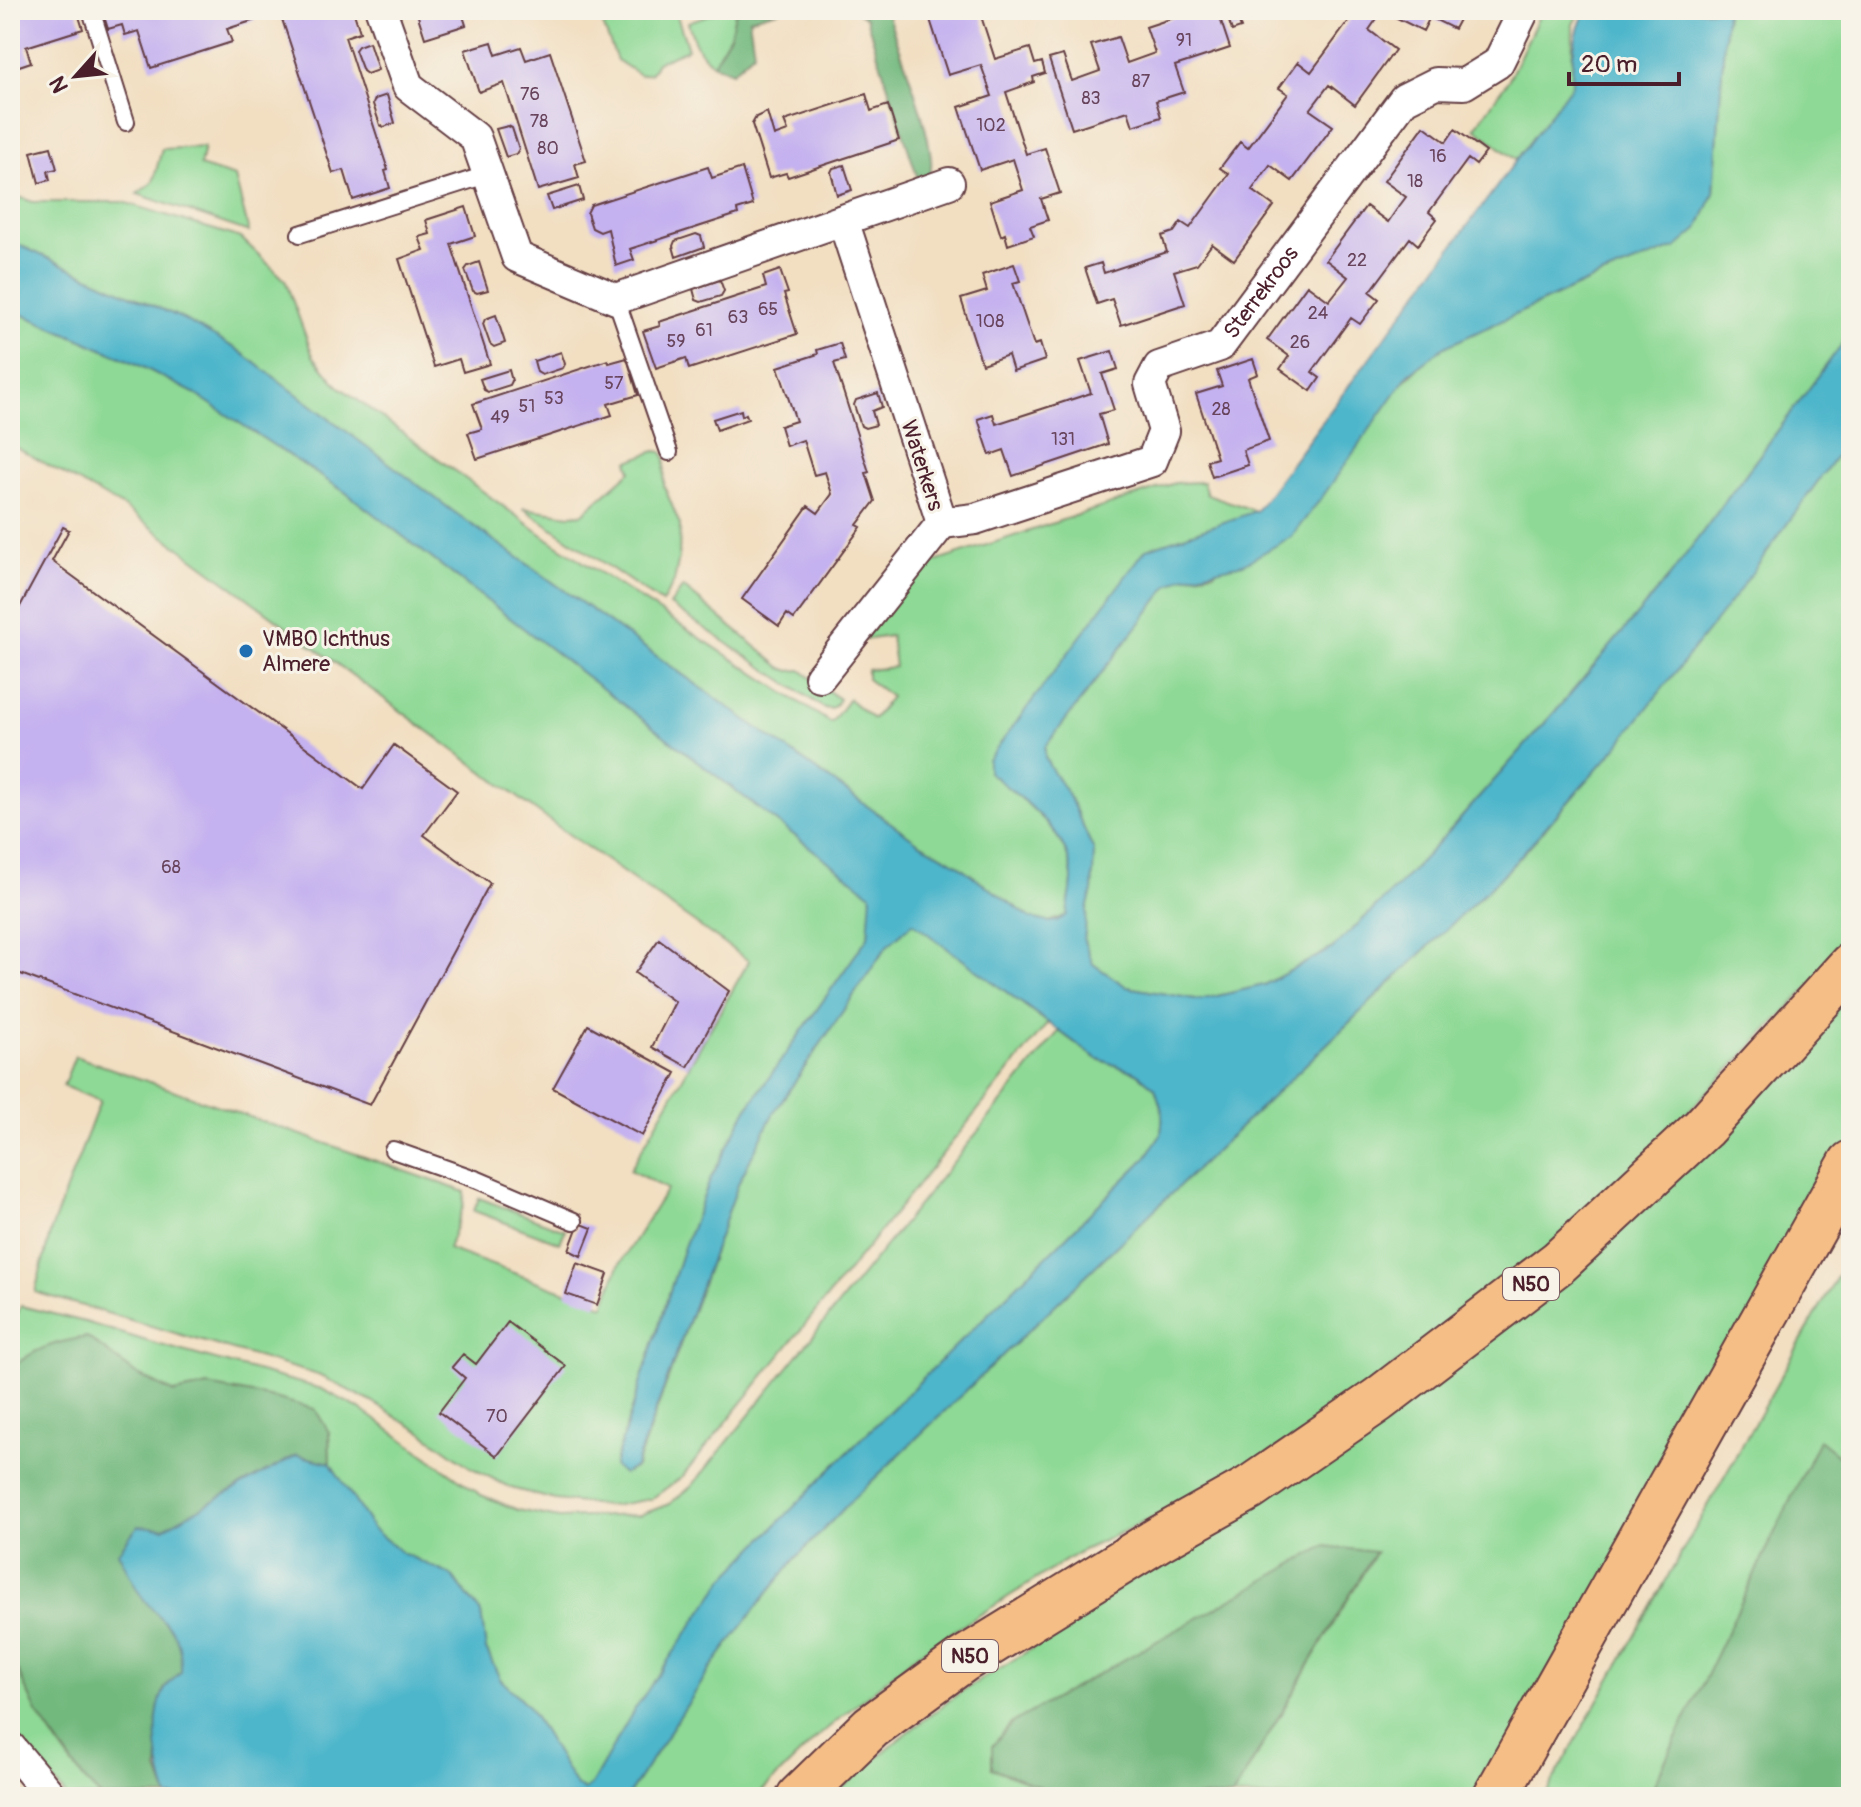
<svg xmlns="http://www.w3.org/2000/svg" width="1861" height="1807" font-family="Pangolin,sans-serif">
<rect width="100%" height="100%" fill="#f7f3e8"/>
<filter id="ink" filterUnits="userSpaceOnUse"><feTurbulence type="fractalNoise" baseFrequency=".0125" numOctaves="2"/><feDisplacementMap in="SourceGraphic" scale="16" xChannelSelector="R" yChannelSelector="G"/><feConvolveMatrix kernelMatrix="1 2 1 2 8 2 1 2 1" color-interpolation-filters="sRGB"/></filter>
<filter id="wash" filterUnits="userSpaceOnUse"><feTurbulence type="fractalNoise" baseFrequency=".006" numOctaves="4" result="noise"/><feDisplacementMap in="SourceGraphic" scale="32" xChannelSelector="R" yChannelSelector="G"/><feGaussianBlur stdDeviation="1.8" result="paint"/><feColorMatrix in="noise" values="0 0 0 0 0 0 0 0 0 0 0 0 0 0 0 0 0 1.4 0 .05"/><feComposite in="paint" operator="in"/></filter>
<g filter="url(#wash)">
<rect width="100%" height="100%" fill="#f2dfc2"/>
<!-- green -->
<path fill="#8ed995" stroke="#6c7c60" stroke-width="2" d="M597 10H675L688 49 657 62 651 73 640 75 617 60Z
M721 10H740L735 14 730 35 713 64C697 52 693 40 688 22Z
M1542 10H1581L1573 24 1572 85 1516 160 1475 128 1509 79Z
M1726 10H1851V332L1670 576 1566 699 1453 827 1399 885 1333 948 1264 985 1200 1000 1127 987 1093 964 1084 941 1087 909 1092 891 1094 851 1070 798 1050 768 1045 757V747L1169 585 1183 577 1214 572 1424 362 1442 348 1591 280 1677 247 1714 193Z
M204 147 200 166 235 177 249 232 137 194 153 182 162 149Z
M10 194 33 202H123L241 238 285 280 313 356 337 385 551 541 831 723 849 699 873 719 891 697 867 679V670L895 667 891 636 864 640 923 558 932 563 1175 483 1203 482 1207 494 1256 511 1146 549 988 772C1021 798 1070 832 1072 878 1072 890 1068 904 1067 916L1048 922 1031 918 951 860 919 843 454 512 238 350 181 318 10 241Z
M10 309 135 363 194 393 345 492 872 894 868 937 747 1109 711 1178 684 1247 614 1465 623 1474 636 1467 739 1182 773 1114 887 946 913 922 1048 1023 683 1476 651 1499 611 1506 555 1500 511 1488 470 1467 423 1433 370 1401 318 1375 35 1292 51 1230 100 1101 63 1086 75 1056 465 1192 463 1207 448 1249 604 1306 619 1265 667 1189 630 1170 749 961 557 826 125 508 10 444Z
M1851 435V944L1573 1230 1309 1431 1170 1510 1081 1551 919 1653 823 1732 756 1797H627L713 1665 758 1605 795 1559 852 1500 1507 871C1633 734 1743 586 1851 435Z
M655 451 662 452 665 457 664 486 680 525 679 557 674 582 662 603 523 508 570 515 582 514 631 471 628 461Z
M683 587 782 668 790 671 801 670 839 699 836 705 830 709 824 708 670 605Z
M1851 985V1147L1485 1797H1232L1375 1553 992 1768 1067 1797H832L894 1743 959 1693 1082 1618 1178 1536 1299 1466Z
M1059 1031 1096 1058 1137 1073 1155 1088 1163 1113 1161 1135 1145 1159 819 1481 591 1785 584 1791 576 1786 528 1706 500 1679 486 1649 481 1613 451 1575 402 1553 373 1529 330 1463 329 1432 209 1386 175 1393 136 1374 87 1337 21 1360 10 1370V1328L21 1306 85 1322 153 1343 322 1389 362 1410 481 1495 518 1510 559 1518 640 1515 669 1504 692 1486Z
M479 1198 565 1230 560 1243 474 1211Z
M1851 1252V1797H1544Z
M10 1654C34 1706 60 1757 101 1797H67L10 1729Z"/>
<!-- forest -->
<path fill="#72b97e" stroke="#5e6c54" stroke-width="2" d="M740 10H780L749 19 754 52 732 72 713 64 730 35 735 14Z
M855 10H886C897 43 939 147 930 175L918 179 866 18Z
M87 1337 136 1374 174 1393 209 1386 274 1398 315 1409 329 1432 330 1463 297 1455 164 1528V1619L174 1632 182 1649 181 1672 164 1689 158 1770 168 1797H101L85 1781 37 1713 10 1654V1370C33 1348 56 1342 87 1337Z
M1819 1440 1851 1466V1797H1648Z
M1325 1546 1375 1552 1232 1797H1067L992 1768V1746L1012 1723Z"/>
<!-- water -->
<path fill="#4db6cb" stroke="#4c6a7b" stroke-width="2" d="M1586 10H1726L1714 193 1698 229 1677 247 1591 280 1442 348 1408 375 1323 496 1291 537 1243 564 1183 577 1169 585 1045 747V757L1050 767 1070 798 1094 851 1092 891 1087 909 1084 941 1093 964 1127 987 1200 1000 1264 985 1333 948 1399 885 1453 827 1566 699 1670 576 1851 332V435L1739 591 1615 749 1507 871 852 1500 795 1559 758 1605 713 1665 627 1797H168C158 1769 150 1718 164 1691 167 1684 175 1678 181 1672 183 1623 160 1626 138 1591 131 1579 125 1565 118 1552L138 1526 164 1528 297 1455 330 1463 373 1529 402 1553 451 1575 481 1613 486 1649 500 1679 528 1706 576 1786 584 1790 591 1785 634 1710 725 1578 819 1481 1145 1159 1161 1135 1163 1113 1155 1088 1137 1073 1096 1058 913 923 887 946 773 1114 739 1182 635 1467 623 1474 614 1466 684 1247 711 1178 747 1109 868 937 871 894 345 492 194 393 135 363 10 309V241L181 318 238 350 454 512 919 843 951 860 1031 918 1048 922 1057 921 1067 915C1068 903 1072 890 1072 878 1070 831 1021 798 988 772V760L1146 549 1256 511 1572 85C1572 57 1573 35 1586 10Z"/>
<g id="blocks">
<!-- building -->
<path fill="#c4b1ef" d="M10 10H77L83 29 26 47 31 62 10 69Z
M102 10H252L255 20 227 29 232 42 151 68 139 31 125 35 122 25 108 29Z
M279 10H309L311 17 332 10H353L360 32 345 37 388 170 385 171 390 188 353 200 344 170 333 173Z
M416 10H461L466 25 425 38Z
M927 10H979L995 59 1030 48 1035 64 1042 62 1045 73 1033 77 1034 82 1006 92 1026 154 1045 148 1060 193 1041 199 1048 220 1030 226 1034 236 1008 245 1005 234 1001 236 990 201 1023 190 1013 159 980 170 959 107 992 96 981 65 948 75Z
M1171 10 1264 11 1237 18 1241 28 1232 31 1227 15 1220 18 1230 48 1175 66 1184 92 1156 101 1161 117 1133 126 1128 111 1072 129 1049 59 1063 55 1072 81 1100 71 1091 45 1118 37 1127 63 1155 53 1146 27 1173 18Z
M1340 10H1368L1378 17 1369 30 1395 50 1355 105 1329 85 1310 110 1333 126 1292 181 1270 165 1252 190 1274 206 1234 260 1212 244 1197 264 1174 271 1185 304 1121 325 1112 299 1097 304 1085 268 1101 263 1104 273 1167 252 1162 236 1174 232 1181 222 1190 228 1229 174 1220 168 1240 142 1248 148 1288 94 1279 88 1298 62 1311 72 1351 18Z
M1391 10H1464L1454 29 1430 17 1423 31 1389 14Z
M369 42 378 70 367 74 363 71 355 50 358 46Z
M492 42 496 55 521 47 526 60 550 52 586 161 575 164 579 178 538 190 504 83 479 92 465 50Z
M866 94 871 111 888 105 899 140 788 177 786 173 769 178 752 124 756 117 767 112 774 136 788 131 784 121Z
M387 95 395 123 384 127 380 125 373 104 375 99Z
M508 126 512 128 519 149 516 154 506 157 496 129Z
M1424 126 1446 142 1455 129 1486 152 1476 165 1468 159 1429 212 1437 219 1427 232 1418 245 1410 238 1370 292 1379 299 1360 324 1351 318 1312 372 1320 378 1311 391 1280 369 1289 356 1267 340 1307 285 1329 301 1348 277 1326 260 1366 206 1388 222 1397 209 1406 197 1384 181Z
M51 147 57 169 48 171 50 180 39 183 31 152Z
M844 165 852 190 837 195 831 172 833 168Z
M708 167 712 178 742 168 753 205 737 210 738 214 630 249 634 260 616 266 608 229 600 232 592 228 587 213 591 205Z
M579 186 583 200 552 210 547 196Z
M466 207 475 236 451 244 490 364 463 372 459 359 434 367 399 259 424 250 419 237 430 234 426 220Z
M696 234 701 236 704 247 676 257 673 246 675 241Z
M479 262 488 290 477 293 473 291 465 270 468 266Z
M1014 264 1020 281 1013 283 1034 345 1040 343 1045 360 1013 371 1008 355 982 364 961 299 987 291 982 275Z
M780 270 788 293 784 294 797 334 689 369 686 358 656 368 643 331 660 326 659 322 766 287 763 276Z
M720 280 724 291 721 296 701 302 696 300 693 289Z
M496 315 505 343 494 347 490 344 483 324 485 319Z
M840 343 845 360 834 363 869 472 866 473 875 501 857 525 861 527 794 619 787 614 779 626 742 599 808 506 818 513 832 494 825 472 814 475 803 440 786 446 780 426 796 421 778 367 818 354 817 350Z
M1112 351 1118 369 1102 374 1114 410 1099 414 1108 444 1013 476 1004 450 990 455 978 419 993 414 996 424 1091 393 1080 361Z
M561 352 565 364 563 368 542 375 537 372 534 361Z
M627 358 638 395 608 404 612 415 477 459 468 433 482 429 473 404 608 360 609 363Z
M1253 359 1258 374 1248 378 1269 441 1243 450 1248 465 1212 477 1207 461 1217 458 1196 394 1222 386 1217 371Z
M509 370 512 381 510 385 488 392 484 390 480 379Z
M878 393 882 407 872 411 876 425 865 428 861 426 854 405 856 400Z
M741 410 742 416 746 414 748 419 717 430 713 419Z
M63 527 69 530 52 561 363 789 394 745 457 791 424 835 490 883 370 1105 10 970V625Z
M659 939 729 991 688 1067 652 1047 675 1002 635 973Z
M588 1025 676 1073 642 1136 553 1088Z
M579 1223 592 1228 581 1256 569 1250Z
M577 1263 608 1274 597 1305 566 1294Z
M508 1322 566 1366 497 1456 439 1412 465 1378 452 1367 463 1354 476 1364Z"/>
</g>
</g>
<g filter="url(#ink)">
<use href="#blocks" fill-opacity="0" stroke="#633c42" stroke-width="2"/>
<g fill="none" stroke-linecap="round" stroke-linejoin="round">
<defs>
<path id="lane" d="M91 10 126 122
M300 234 489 174
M616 299 669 452
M393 1150 478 1180 574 1221"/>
<g id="street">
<path d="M381 10 408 86 475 137 517 257 616 299 949 183"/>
<path id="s1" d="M942 523 975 519 1152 461 1164 431 1150 384 1159 367 1220 346 1404 99 1436 83 1464 84 1498 63 1524 10"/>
<path d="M820 677 942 523 843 220"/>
<path d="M10 1747 52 1797"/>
</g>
<path id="highway" d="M799 1797 871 1727 963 1660 1159 1539 1250 1488 1378 1400 1559 1262 1703 1128 1851 965
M1495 1797 1851 1163"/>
</defs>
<!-- lane casing -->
<use href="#lane" stroke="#633c42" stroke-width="20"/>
<!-- street casing -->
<use href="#street" stroke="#633c42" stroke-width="34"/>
<!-- highway casing -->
<use href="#highway" stroke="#633c42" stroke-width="48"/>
<!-- lane -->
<use href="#lane" stroke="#fff" stroke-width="16"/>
<!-- street -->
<use href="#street" stroke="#fff" stroke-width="30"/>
<!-- highway -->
<use href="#highway" stroke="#f6be87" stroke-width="44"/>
</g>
</g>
<!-- markers -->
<circle fill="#1f6fb2" stroke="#f7f3e8" stroke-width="3" cx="246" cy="651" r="8"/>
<g text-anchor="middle" stroke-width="6" stroke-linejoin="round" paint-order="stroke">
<!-- number labels -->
<g font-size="18" fill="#68445c">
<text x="1184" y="46">91</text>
<text x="1141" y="87">87</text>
<text x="530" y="100">76</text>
<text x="1091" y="104">83</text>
<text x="539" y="127">78</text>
<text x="991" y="131">102</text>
<text x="548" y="154">80</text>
<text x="1438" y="162">16</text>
<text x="1415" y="187">18</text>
<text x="1357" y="266">22</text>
<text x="768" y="315">65</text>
<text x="1318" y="319">24</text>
<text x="738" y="323">63</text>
<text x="990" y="327">108</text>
<text x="704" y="336">61</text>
<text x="676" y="347">59</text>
<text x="1300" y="348">26</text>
<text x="614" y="389">57</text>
<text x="554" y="404">53</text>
<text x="527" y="412">51</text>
<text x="1221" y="415">28</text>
<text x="500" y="423">49</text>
<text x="1063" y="445">131</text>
<text x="171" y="873">68</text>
<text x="497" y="1422">70</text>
</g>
<!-- shield labels -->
<g fill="#f7f3e8" stroke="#7e5f64" stroke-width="2">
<rect x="1503" y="1268" width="56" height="32" rx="6"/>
<rect x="942" y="1640" width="56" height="32" rx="6"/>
</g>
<g font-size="20" font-weight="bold" fill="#4a1f2b">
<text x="1531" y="1291">N50</text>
<text x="970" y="1663">N50</text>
</g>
<!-- street labels -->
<g font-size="22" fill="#4a1f2b" stroke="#f7f3e8">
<text dy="8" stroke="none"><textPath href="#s1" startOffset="452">Sterrekroos</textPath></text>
<text transform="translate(923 465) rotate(72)" y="8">Waterkers</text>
</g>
<!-- poi labels -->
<g font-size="22" fill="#4a1f2b" stroke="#f7f3e8" text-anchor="start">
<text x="262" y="646">VMBO Ichthus<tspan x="262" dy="25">Almere</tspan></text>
</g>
</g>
<!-- margin -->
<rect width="1861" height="1807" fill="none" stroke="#f7f3e8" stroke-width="40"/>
<!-- north arrow -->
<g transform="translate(76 76) rotate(243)" stroke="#f7f3e8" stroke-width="6" paint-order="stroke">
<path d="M0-6L14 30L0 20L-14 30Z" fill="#4a1f2b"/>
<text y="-12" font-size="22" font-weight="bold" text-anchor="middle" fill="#4a1f2b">N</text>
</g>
<!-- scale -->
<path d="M1569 72v12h110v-12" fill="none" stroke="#4a1f2b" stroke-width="4"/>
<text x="1581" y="72" font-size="24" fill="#4a1f2b" stroke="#f7f3e8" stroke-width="6" paint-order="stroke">20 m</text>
</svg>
